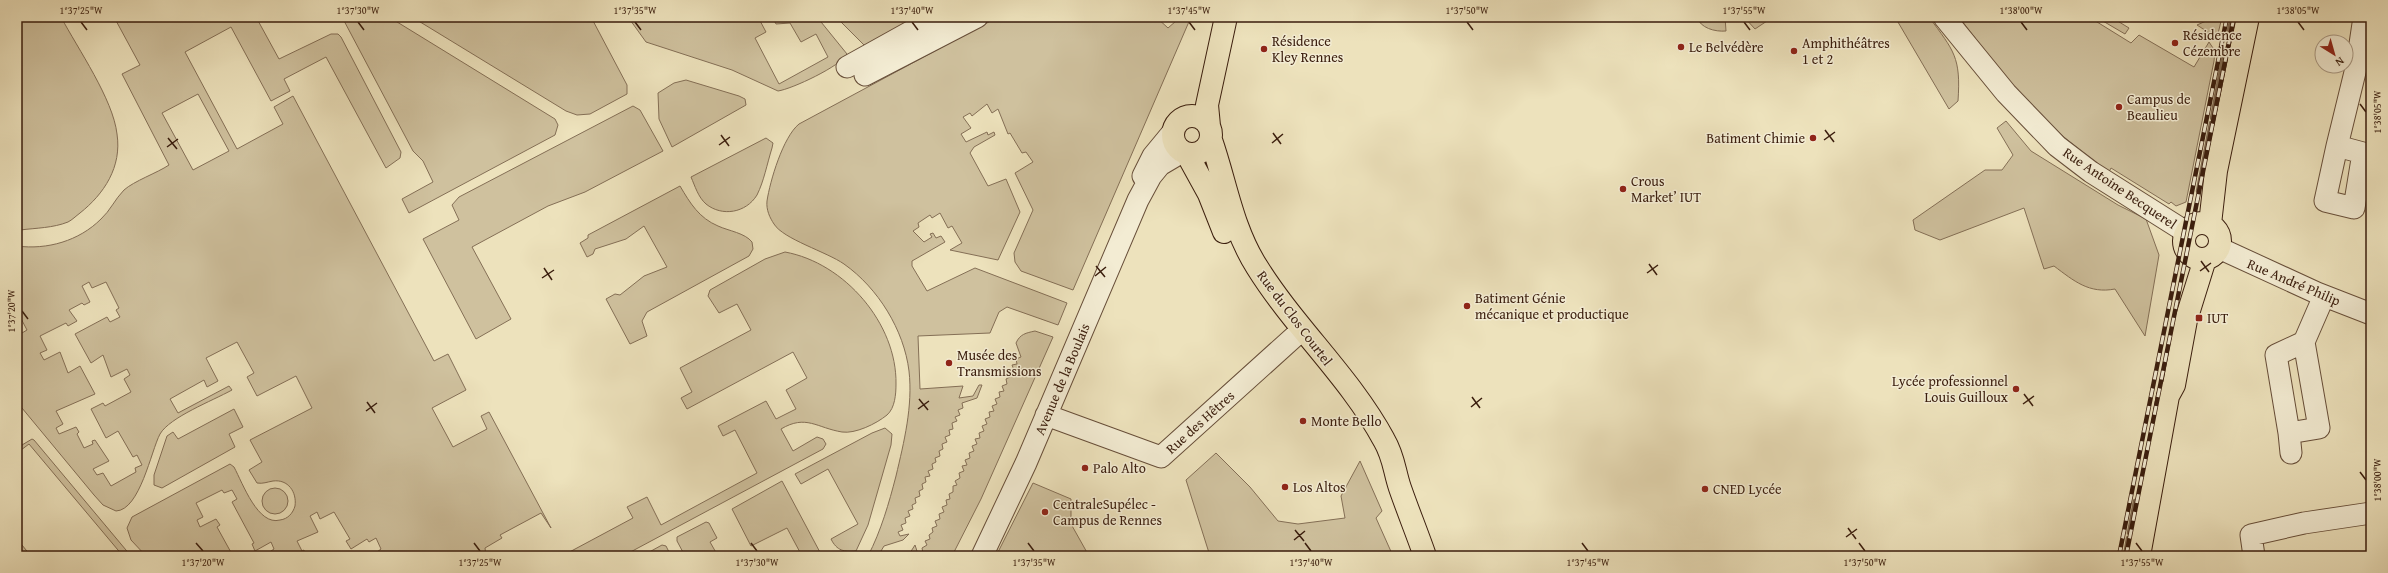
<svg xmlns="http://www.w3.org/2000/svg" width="2388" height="573" font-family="'Gentium Book Plus',serif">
<rect width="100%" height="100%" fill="#ede2bc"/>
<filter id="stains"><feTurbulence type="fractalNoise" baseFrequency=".005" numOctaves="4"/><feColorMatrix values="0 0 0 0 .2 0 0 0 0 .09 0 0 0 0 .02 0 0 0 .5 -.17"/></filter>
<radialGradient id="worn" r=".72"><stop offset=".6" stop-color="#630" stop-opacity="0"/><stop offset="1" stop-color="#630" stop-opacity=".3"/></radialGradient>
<!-- green -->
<path fill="#cfc19e" stroke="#846f56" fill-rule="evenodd" d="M17 17H61C78 49 113 99 117 134 122 167 104 194 80 213 76 216 72 220 68 222 53 228 36 228 20 230L17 229Z
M114 17H256L279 59 331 34H338L341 37 401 152 400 158 386 168 326 57 284 79 290 91 271 101 231 27 185 52 237 149 283 124 274 107 293 96 434 361 448 354 466 390 432 408 453 447 487 429 481 416 489 412 551 528 541 513 500 535 502 538 485 548 486 556H379L377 552 381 549 376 538 369 542 367 539 351 549 346 541 350 539 334 512 320 519 317 512 310 516 318 532 297 541 302 551 304 550 305 556H269L268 553 274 549 271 542 255 551 252 544 254 543 232 502 237 499 232 490 224 493 222 490 196 503 203 517 197 520 200 527 216 519 220 525 217 527 233 556H146L131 540 127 528 132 517 230 464 234 467C243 484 258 526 280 520 288 519 293 513 295 506 297 492 288 479 273 481 267 482 263 484 257 483L249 470 262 462 250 440 312 408 296 376 257 396 247 377 254 373 237 342 206 358 218 381 207 387 204 380 170 399 178 413 229 386 232 390C212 401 170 417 160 434 151 451 140 510 116 511L103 505 94 495 17 402V336L27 330 17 311V246C47 250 79 241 101 219 110 211 115 199 124 190 134 181 157 173 169 165L122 74 140 65ZM198 94 229 151 193 170 162 113ZM89 282 92 288 106 282 119 308 116 310 120 317 110 322 107 317 75 334 91 363 103 355 111 377 127 369 130 375 124 379 131 392 105 406 103 403 91 409 106 438 118 431 133 457 137 455 142 465 135 468 136 472 111 486 103 473 97 475 93 469 109 461 95 440 92 441 93 444 84 448 77 434 79 432 76 427 59 434 56 428 63 424 56 411 95 394 80 366 68 373 60 352 44 360 40 353 47 350 40 336 66 323 68 326 77 321 69 310 82 303 84 305 90 302 82 286Z
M342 17H389L555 119 558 125 555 135 409 213 402 199 433 182 423 161 413 151Z
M412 17H591L627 85V94L590 114 577 115 566 111Z
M628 17H662L672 21 688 17H758L766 32 755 38 779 84 828 57 816 34 801 42 790 23 776 24 772 17H817L847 54C841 66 792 89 778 91L732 70 646 42Z
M836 17H917L865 46Z
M998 17H1156L1168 28 1176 21 1172 17H1191L1073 290 1021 271 1015 262 1014 253 1033 210 1015 173 1033 162 1026 152 1022 153 1010 133 1008 134 998 109 992 113 987 104 972 116 970 113 963 117 971 128 961 134 966 142 987 132 988 135 994 132 995 135 974 147 970 153 988 186 1006 179 1020 212 998 260 950 250 962 243 952 226 948 228 940 213 932 218 930 215 918 223 919 227 913 231 924 242 932 237 930 234 933 233 936 238 941 236 945 242 912 261V266L927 291 975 268 1067 303 1058 325 1007 307 999 312 990 333 918 336 920 389 963 386 959 398 973 396 979 385H982L977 398 962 403 963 408 958 410 960 415 955 417 957 421 952 423 953 429 949 430 950 435 945 437 947 442 942 444 943 449 939 451 940 456 935 458 936 462 932 464 933 469 928 471 930 476 925 477 926 482 922 484 923 489 919 491 920 496 915 498 916 503 912 505 913 509 908 511 910 516 905 518 906 523 901 525 903 530 898 532 900 536 909 534 903 540 884 546 878 556H868C881 531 889 503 896 476 904 442 913 406 909 371 904 330 878 288 844 264 827 252 783 239 774 224 770 218 766 210 767 201 770 181 783 137 799 124Z
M1697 17H1725L1726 31C1715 32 1700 28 1697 17Z
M1744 17H1773L1755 29Z
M1895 17H1929C1954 51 1961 57 1958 101L1949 109Z
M1959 17H2089L2131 43 2139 35 2194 67 2209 42 2215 51 2214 61 2186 202 2176 206 2171 202 2169 204 2111 168 2109 172C2090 157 2069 143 2052 126 2017 93 1988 55 1959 17Z
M2096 17H2111L2129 28 2125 34Z
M2215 17H2222L2217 38 2197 25Z
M686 80 739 96 745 99 746 105 672 147 659 119 658 93 674 83Z
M633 106 640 110 663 151 585 192 548 206 472 247 511 319 476 339 423 239 459 220 452 205 459 197Z
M2006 121 2031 151 2118 205 2146 219 2159 255 2145 336 2115 289C2089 294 2074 281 2054 266L2044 269 2024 208 1940 240 1915 230 1913 220 1985 170H2002L2013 155 1997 128Z
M766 138 773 143 772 148C767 164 764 181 757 195 746 213 722 217 706 204 698 197 695 186 691 177Z
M680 186C690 203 699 218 718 226 729 231 745 233 752 242L753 249 749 256 647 312 642 321 647 336 630 344 606 299 615 294 620 295 644 276 667 267 644 226 626 239 595 249 593 254 587 257 580 243 588 238V235Z
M785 252C845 263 897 324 896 384 896 394 895 408 887 415 876 424 855 434 842 432 817 428 806 414 781 429L793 451 817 437 823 439 826 444 823 449 623 556H562L633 518 627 507 647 497 661 525 757 473 735 430 723 436 718 426 766 401 776 419 796 409 786 390 807 378 793 352 687 409 681 398 692 392 680 368 751 330 737 304 719 313 708 296 710 290 765 259Z
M1035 331 1053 337 981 499 952 556H908L915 545 918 554 923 553 922 548 927 545 925 541 930 539 929 535 933 532 932 528 937 526 935 521 940 519 939 514 944 512 942 507 947 505 946 500 950 499 949 494 953 492V486L957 485 955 481 960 478 959 473 964 471 962 466 967 465 965 460 970 458 969 453 974 451 972 446 977 444 975 439 980 438 979 433 984 431 982 426 987 424 985 419 990 417 989 412 994 411 992 406 997 404 995 399 1000 397 999 392 1004 391 1002 386 1007 384 1006 379 1010 377 1009 372 1014 370 1012 365 1017 364 1016 359 1021 357 1016 343C1020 334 1026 333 1035 331Z
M234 409 243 427 229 434 235 447 162 488 154 485V475L167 436 173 432 178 439Z
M885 428 892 434 891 445 868 525 856 551C844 552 837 551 831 539L858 524 828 469 801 484 795 474 872 433Z
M32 439 34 440 131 556H123L29 444 21 450 22 445Z
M1216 453 1250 487 1278 521 1298 524 1345 518 1341 496 1360 461 1382 511 1376 518 1393 556H1210L1186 480Z
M782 481 822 556H802L787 528 751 546 732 509Z
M1033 483 1071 499V524L1089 556H996Z
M262 501a13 13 0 1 1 26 0a13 13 0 1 1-26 0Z
M706 522 709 523 717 538 710 542 718 556H685L677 541V537Z
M17 539 31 556H17Z
M662 545 666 546 671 556H642Z"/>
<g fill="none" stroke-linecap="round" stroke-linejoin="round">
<!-- stream -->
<path stroke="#816b52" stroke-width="4.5" d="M2229 30 2232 17
M2212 118 2225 49
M2198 191 2211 123
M2129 533 2135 501
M2125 556 2128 538"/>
<defs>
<path id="minor" d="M1944 17 2006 93 2057 146 2091 172 2186 232
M847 67 937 17
M865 75 977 17
M2337 146 2363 153 2354 208 2325 201Z
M2337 146 2357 64 2364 17
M1143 176 1153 156 1172 133
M2219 248 2317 293 2371 314
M2304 342 2319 428 2289 433 2276 355 2304 342 2324 296
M1046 415 1161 457 1294 337
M2289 433 2291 453
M982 556 1026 463 1138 200 1151 176 1160 165 1182 152
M2254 556 2251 535 2304 523 2371 513"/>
<path id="major" d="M1173 135a19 19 0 1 1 38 0a19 19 0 1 1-38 0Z
M1209 126 1207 105 1226 17
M1211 140C1226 183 1232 228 1257 267 1295 328 1350 377 1384 440 1394 457 1394 470 1400 488 1408 511 1417 533 1425 556
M1187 154 1209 194 1224 232
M2184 241a18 18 0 1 1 36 0a18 18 0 1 1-36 0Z
M2210 224 2216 171 2248 17
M2139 556 2168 396 2174 385 2186 320 2205 259"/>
</defs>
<!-- minor casing -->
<use href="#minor" stroke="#674e39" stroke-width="23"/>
<!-- major casing -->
<use href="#major" stroke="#3a1d0d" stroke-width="24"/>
<!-- minor -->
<use href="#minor" stroke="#f3ecd3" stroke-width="21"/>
<!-- major -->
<use href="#major" stroke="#ede2bc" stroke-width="22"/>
<defs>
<path id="rail" d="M2119 556 2227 17
M2126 556 2234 17"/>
</defs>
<!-- rail casing -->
<use href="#rail" stroke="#3a1d0d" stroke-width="4.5"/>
<!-- rail -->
<use href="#rail" stroke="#f3ecd3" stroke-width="3" stroke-dasharray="9" stroke-linecap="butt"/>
</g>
<!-- ticks -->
<path fill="none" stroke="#3a1d0d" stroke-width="1.5" d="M81 22 87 30M358 22 364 30M635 22 641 30M912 22 918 30M1189 22 1195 30M1467 22 1473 30M1744 22 1750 30M2021 22 2027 30M2298 22 2304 30M2360 104 2366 112M1825 130 1834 142M1273 133 1281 144M721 135 729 146M168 138 177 149M1824 140 1835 132M1272 143 1283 134M719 145 730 137M167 147 178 139M2201 261 2209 272M1649 264 1657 275M1096 266 1105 277M544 268 552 280M2200 271 2211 263M1647 273 1658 265M1095 276 1106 267M542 278 554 270M22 311 28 319M2024 394 2033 406M1472 397 1480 408M919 399 928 410M367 402 375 413M2023 404 2034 396M1471 407 1482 398M918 409 929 401M366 411 377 403M2360 472 2366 480M1848 528 1856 539M1295 530 1304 541M1846 537 1857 529M1294 540 1305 531M196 543 203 551M474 543 480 551M751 543 757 551M1028 543 1034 551M1305 543 1311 551M1582 543 1588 551M1859 543 1865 551M2136 543 2142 551"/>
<!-- markers -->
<g fill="#8f2418" stroke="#f3ecd3" stroke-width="1.5">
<circle cx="2175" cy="43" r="4"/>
<circle cx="1681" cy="47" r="4"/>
<circle cx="1264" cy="49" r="4"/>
<circle cx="1794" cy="51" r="4"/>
<circle cx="2119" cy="107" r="4"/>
<circle cx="1813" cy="138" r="4"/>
<circle cx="1623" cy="189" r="4"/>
<circle cx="1467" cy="306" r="4"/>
<rect x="2195" y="314" width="8" height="8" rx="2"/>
<circle cx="949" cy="363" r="4"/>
<circle cx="2016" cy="389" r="4"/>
<circle cx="1303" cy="421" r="4"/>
<circle cx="1085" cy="468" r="4"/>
<circle cx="1285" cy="487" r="4"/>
<circle cx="1705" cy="489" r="4"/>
<circle cx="1045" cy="512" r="4"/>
</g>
<g text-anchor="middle" stroke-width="3" stroke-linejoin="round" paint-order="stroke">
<!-- poi labels -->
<g font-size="14" fill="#3a1d0d" stroke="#f3ecd3" text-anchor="start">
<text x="2183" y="40">Résidence<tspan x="2183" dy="16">Cézembre</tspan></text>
<text x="1272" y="46">Résidence<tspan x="1272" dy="16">Kley Rennes</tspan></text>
<text x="1802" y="48">Amphithéâtres<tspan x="1802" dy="16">1 et 2</tspan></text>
<text x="1689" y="52">Le Belvédère</text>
<text x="2127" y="104">Campus de<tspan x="2127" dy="16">Beaulieu</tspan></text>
<text x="1805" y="143" text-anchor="end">Batiment Chimie</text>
<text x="1631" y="186">Crous<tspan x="1631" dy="16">Market’ IUT</tspan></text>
<text x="1475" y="303">Batiment Génie<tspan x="1475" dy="16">mécanique et productique</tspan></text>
<text x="2207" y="323">IUT</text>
<text x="957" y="360">Musée des<tspan x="957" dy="16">Transmissions</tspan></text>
<text x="2008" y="386" text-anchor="end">Lycée professionnel<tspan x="2008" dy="16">Louis Guilloux</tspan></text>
<text x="1311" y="426">Monte Bello</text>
<text x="1093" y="473">Palo Alto</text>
<text x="1293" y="492">Los Altos</text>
<text x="1713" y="494">CNED Lycée</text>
<text x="1053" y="509">CentraleSupélec -<tspan x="1053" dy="16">Campus de Rennes</tspan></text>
</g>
<!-- street labels -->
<g font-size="14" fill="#3a1d0d" stroke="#f3ecd3">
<text transform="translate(2120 188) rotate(34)" y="5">Rue Antoine Becquerel</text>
<text transform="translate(2294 282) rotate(23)" y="5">Rue André Philip</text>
<text transform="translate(1295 318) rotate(53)" y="5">Rue du Clos Courtel</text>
<text transform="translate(1062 379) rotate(-67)" y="5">Avenue de la Boulais</text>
<text transform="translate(1200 422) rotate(-42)" y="5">Rue des Hêtres</text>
</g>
</g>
<!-- margin -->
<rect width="2388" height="573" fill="none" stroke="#ede2bc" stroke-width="44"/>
<!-- north arrow -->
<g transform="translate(2334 54) rotate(143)"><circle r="19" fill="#f3ecd3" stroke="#a99984"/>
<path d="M0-3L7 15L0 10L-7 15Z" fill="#8f2418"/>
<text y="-6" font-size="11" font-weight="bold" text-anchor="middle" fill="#3a1d0d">N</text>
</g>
<rect x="22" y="22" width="2344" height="529" fill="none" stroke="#3a1d0d" stroke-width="1.5"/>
<g font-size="10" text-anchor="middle" fill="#3a1d0d">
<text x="81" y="14">1°37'25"W</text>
<text x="358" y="14">1°37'30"W</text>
<text x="635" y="14">1°37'35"W</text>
<text x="912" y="14">1°37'40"W</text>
<text x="1189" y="14">1°37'45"W</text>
<text x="1467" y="14">1°37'50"W</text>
<text x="1744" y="14">1°37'55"W</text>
<text x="2021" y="14">1°38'00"W</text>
<text x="2298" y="14">1°38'05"W</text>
<text transform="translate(2377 112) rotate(-90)" y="4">1°38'05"W</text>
<text transform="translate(11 311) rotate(-90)" y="4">1°37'20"W</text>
<text transform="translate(2377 480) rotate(-90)" y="4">1°38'00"W</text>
<text x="203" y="566">1°37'20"W</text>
<text x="480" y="566">1°37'25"W</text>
<text x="757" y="566">1°37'30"W</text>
<text x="1034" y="566">1°37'35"W</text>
<text x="1311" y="566">1°37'40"W</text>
<text x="1588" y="566">1°37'45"W</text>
<text x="1865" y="566">1°37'50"W</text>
<text x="2142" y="566">1°37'55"W</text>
</g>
<rect width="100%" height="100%" filter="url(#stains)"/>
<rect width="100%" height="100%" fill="url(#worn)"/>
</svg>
